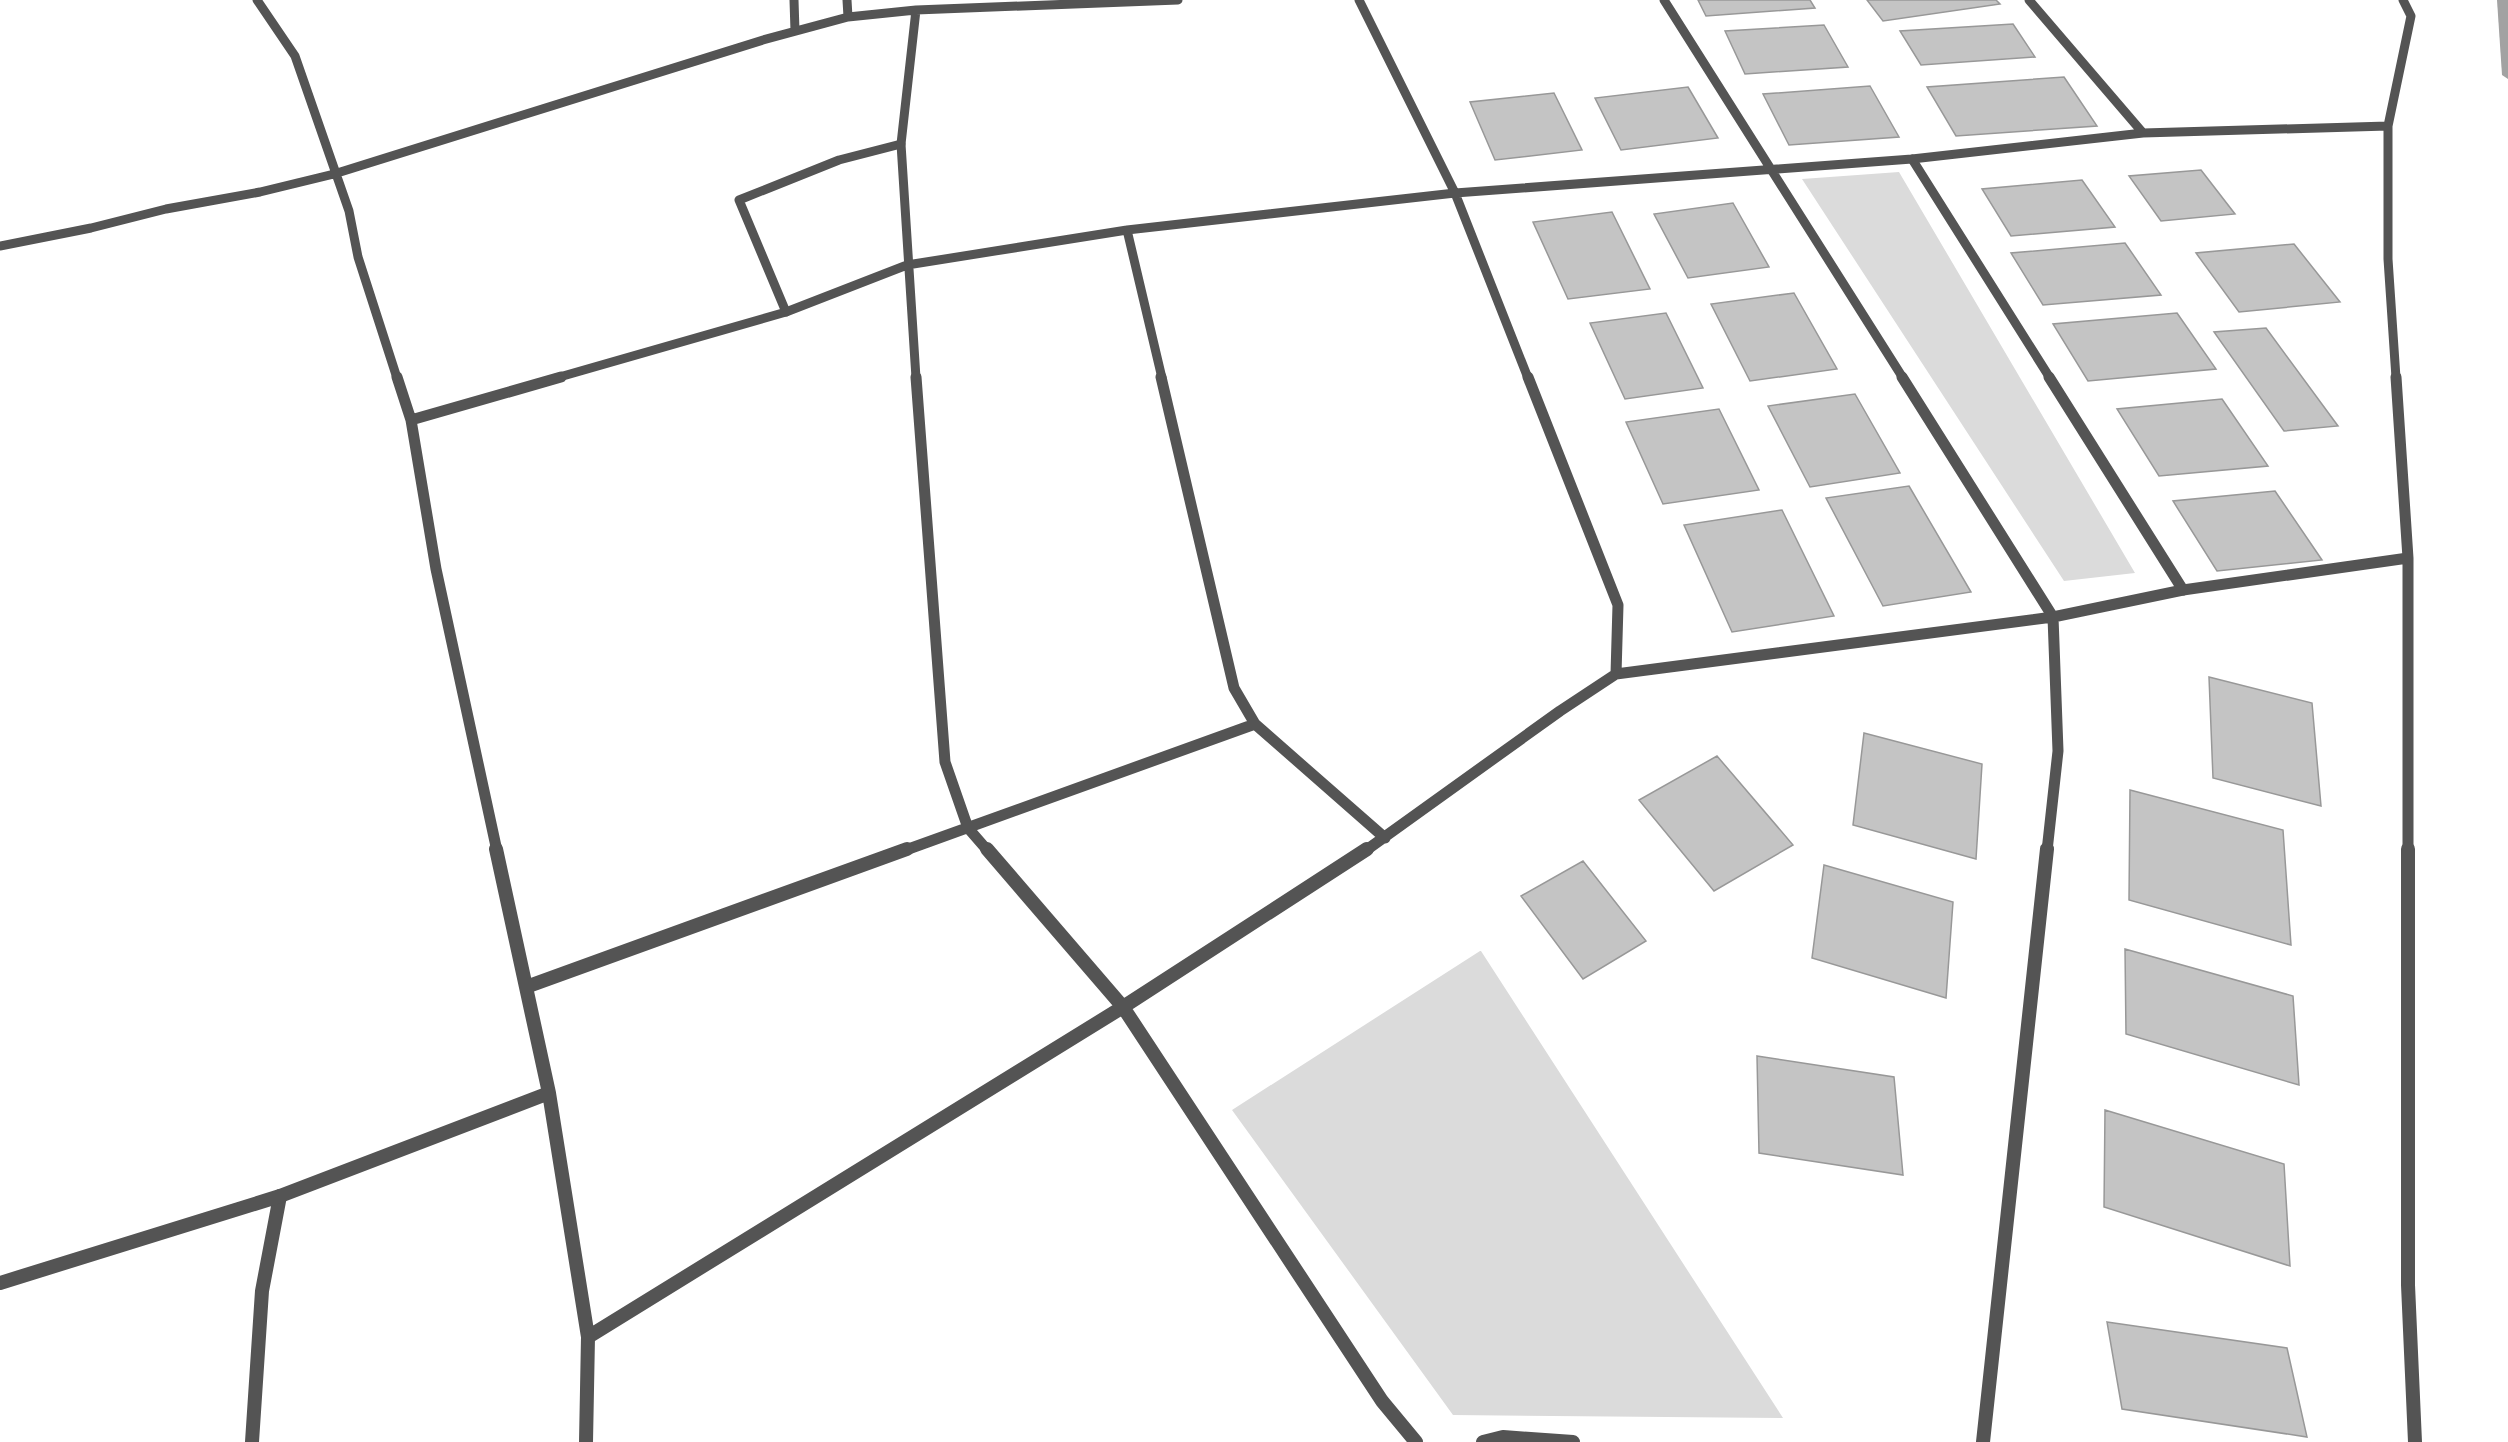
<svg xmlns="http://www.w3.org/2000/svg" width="2508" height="1442" font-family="Montserrat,sans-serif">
<rect width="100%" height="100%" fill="#fff"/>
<!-- green -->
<path fill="#dbdbdb" d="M1899 172 2135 573 2064 581 1802 179Z
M1480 951H1481L1783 1418 1453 1415 1232 1110Z"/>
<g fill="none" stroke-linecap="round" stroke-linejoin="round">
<!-- stream -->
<path fill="#a2a2a2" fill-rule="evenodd" d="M2497 0H2508V79L2502 75Z"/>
</g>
<!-- building -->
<path fill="#c4c4c4" stroke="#989898" stroke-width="1.5" d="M1698 0H1810L1815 8 1706 16Z
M1867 0H1996L2000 4 1883 21Z
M2013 24 2035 57 1921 65 1900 31Z
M1824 25 1848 67 1745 74 1725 31Z
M2064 77 2097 126 1956 136 1927 87Z
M1870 86 1899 137 1789 145 1763 94Z
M1688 87 1718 138 1621 150 1595 98Z
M1554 93 1582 150 1495 160 1470 102Z
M2201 170 2235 214 2161 221 2129 176Z
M2082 180 2115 227 2011 236 1982 189Z
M1733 203 1769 267 1688 278 1654 214Z
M1612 212 1650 289 1568 299 1533 222Z
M2125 243 2161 295 2043 305 2011 253Z
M2294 244 2340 302 2239 312 2196 253Z
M1794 293 1837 369 1750 381 1711 304Z
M1666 313 1703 388 1625 399 1590 323Z
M2177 313 2216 369 2088 381 2053 324Z
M2266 328 2338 426 2284 431 2214 332Z
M1855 394 1900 473 1810 487 1768 406Z
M2222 399 2268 466 2159 476 2117 409Z
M1719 409 1759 490 1663 504 1626 422Z
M1909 486 1971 592 1883 606 1826 498Z
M2275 491 2322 560 2217 571 2173 501Z
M1782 510 1834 616 1732 632 1684 525Z
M2209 677 2312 703 2321 806 2213 778Z
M1864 733 1982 764 1976 859 1853 825Z
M1717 756 1793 845 1714 891 1639 800Z
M2130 790 2283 830 2291 945 2129 900Z
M1583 861 1646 941 1583 979 1521 896Z
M1824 865 1953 902 1946 998 1812 958Z
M2125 949 2293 996 2299 1085 2126 1034Z
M1757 1056 1894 1077 1903 1175 1759 1153Z
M2105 1110 2284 1164 2290 1266 2104 1207Z
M2107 1322 2287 1348 2307 1437 2122 1409Z"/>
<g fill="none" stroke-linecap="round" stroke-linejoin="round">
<!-- lane-far2 -->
<path stroke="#545454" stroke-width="9" d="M1912 159 2050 378
M786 312 739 200 839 160 901 144"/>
<!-- lane-far1 -->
<path stroke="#545454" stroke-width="11" d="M2049 377 2183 590"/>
<!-- lane -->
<path stroke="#545454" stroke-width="14" d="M252 1442 262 1291 280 1196"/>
<!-- street-far2 -->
<path stroke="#545454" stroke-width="9" d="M257 0 295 56 349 211 358 257 397 378
M794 0 795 31
M847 0 848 17
M1359 0 1455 193 1528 378
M1664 0 1903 378
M2029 0 2143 133
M1127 230 1162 378
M0 246 91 228 166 209 260 192 334 174 763 40 848 17 916 10 1178 0
M556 378 786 312 907 265 1127 230 1455 193 1912 159 2143 133 2388 126
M916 378 901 144 916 10
M2396 378 2388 259V126L2411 16 2403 0"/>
<!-- street-far1 -->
<path stroke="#545454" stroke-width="11" d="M397 377 411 420 436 569 497 851
M916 377 945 762 968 828 988 851
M1161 377 1234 688 1255 724 1385 838
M1902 377 2053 617 2058 751 2047 851
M2396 377 2408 558V851
M411 420 561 377
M1616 674 2053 617 2183 590 2408 558
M903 851 1255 724
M1365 851 1560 711 1616 674 1618 605 1528 377"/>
<!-- street -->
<path stroke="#545454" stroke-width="14" d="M496 849 549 1093 588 1337 586 1442
M987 849 1123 1007 1382 1401 1416 1442
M2408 849V1285L2415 1442
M526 987 907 849
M0 1283 280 1196 549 1093
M588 1337 1123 1007 1367 849
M1483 1442 1503 1437 1573 1442
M1983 1442 2047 849"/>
</g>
</svg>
